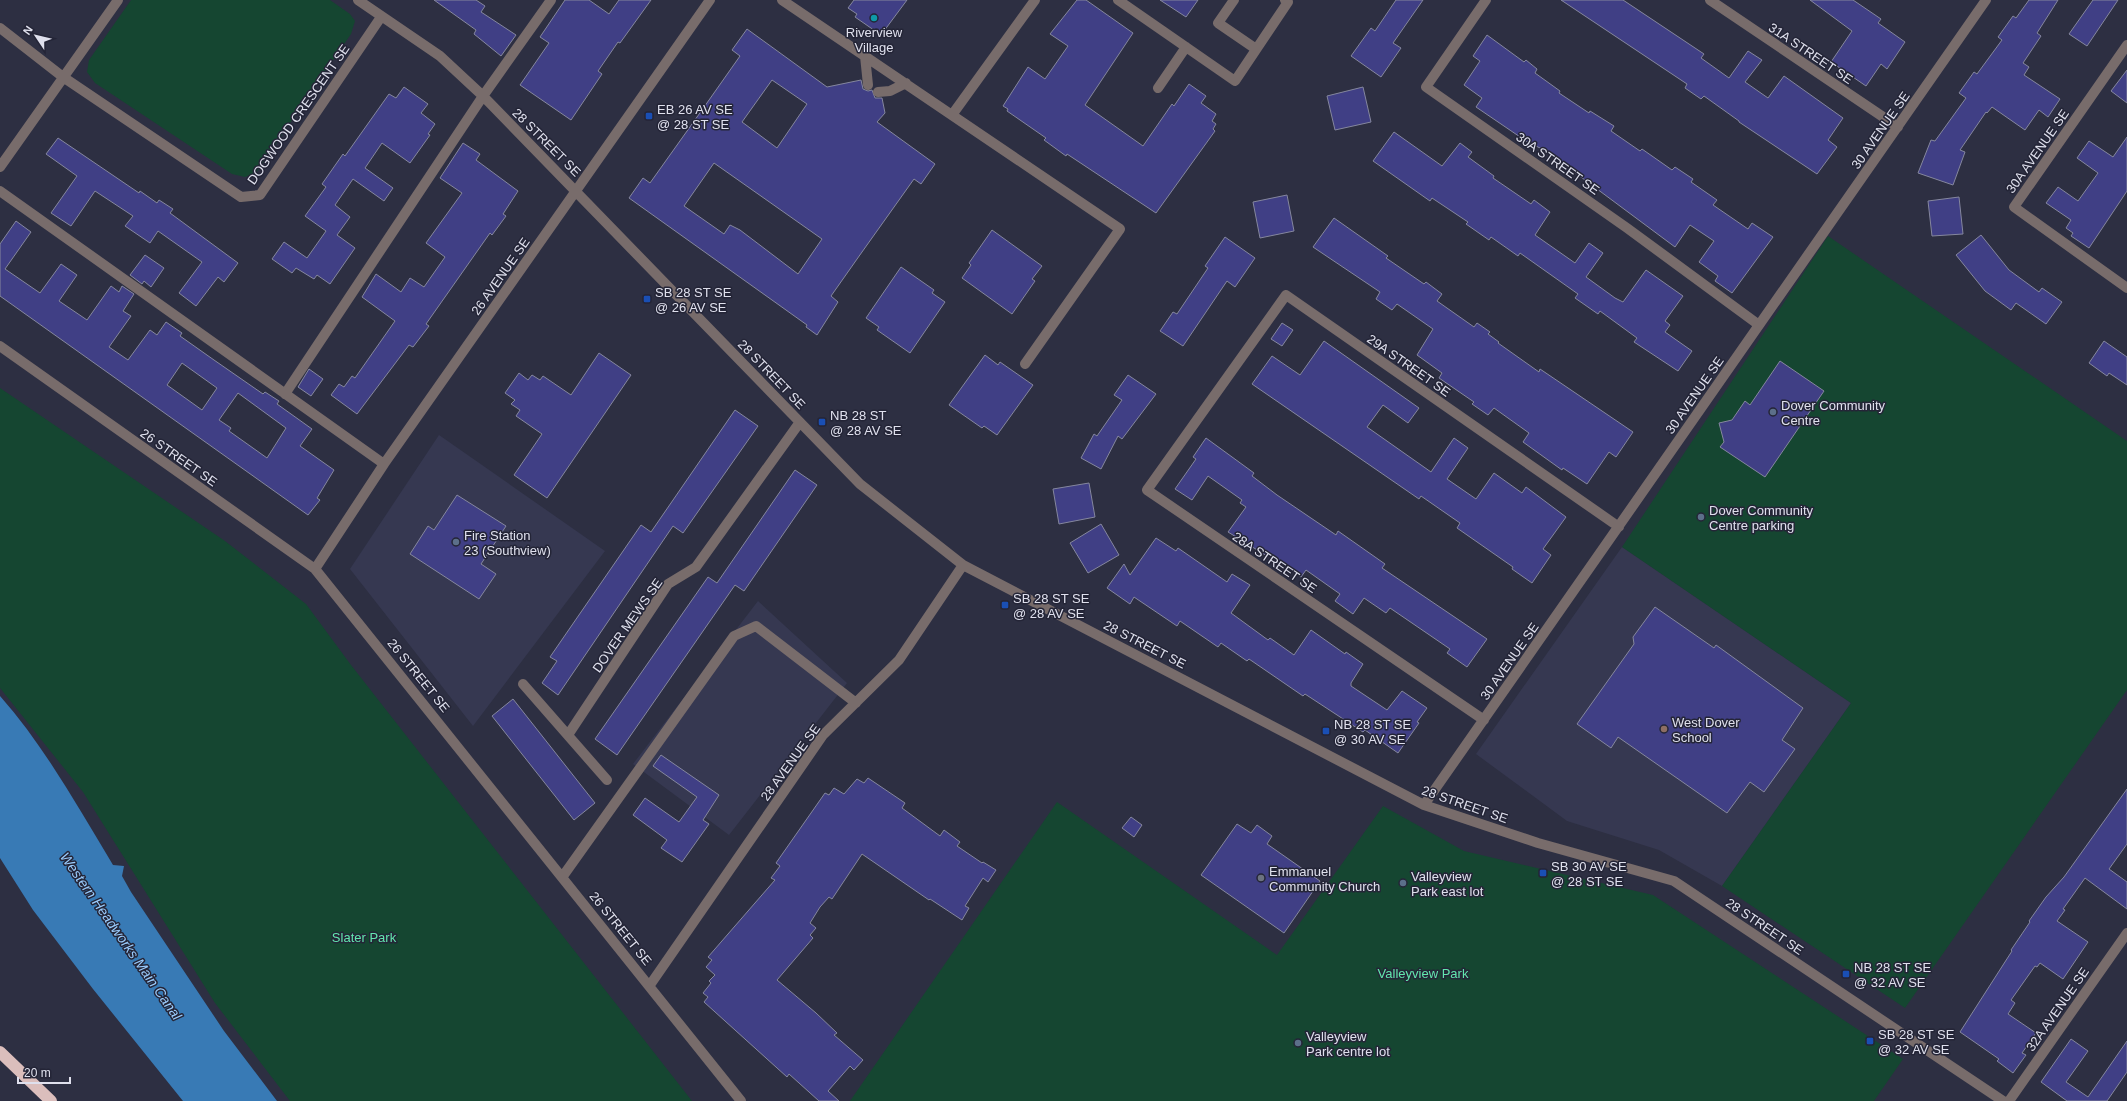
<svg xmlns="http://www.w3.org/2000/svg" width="2127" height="1101" font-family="Helvetica,sans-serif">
<rect width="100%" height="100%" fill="#2d2f42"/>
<!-- built -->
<path fill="#363851" d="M439 435 605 551 473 726 350 569Z
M1622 547 1851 703 1722 886 1659 850 1567 821 1476 754Z
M758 601 847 683 729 835 633 764Z"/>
<!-- green -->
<path fill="#154631" d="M131 0H330L350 14 355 21 351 34 256 173 245 177 232 174 95 83 87 72 89 60Z
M1828 236 2127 441V690L1905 1008 1722 886 1851 703 1622 547Z
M0 388 225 541 306 604 351 665 692 1101H290L215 1003 83 792 0 688Z
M1057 802 1277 955 1383 806 1464 851 1653 895 1903 1059 1874 1101H850Z"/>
<!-- water -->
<path fill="#387ab5" d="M0 696C45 747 78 807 113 865L124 866 122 876 131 892 224 1031 277 1101H183L93 989 33 910 0 858Z"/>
<!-- building -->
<path fill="#403f85" stroke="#85879e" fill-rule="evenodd" d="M434 0H476L485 6 481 12 516 35 501 56 474 34 476 30Z
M565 0H589L609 14 619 0H651L620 43 618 42 598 71 602 74 571 120 520 85 549 43 540 37Z
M854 0H907L881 35 855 17 857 14 848 8Z
M1077 0H1086L1133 33 1085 105 1143 146 1172 104 1174 106 1189 84 1206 96 1201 103 1216 114 1212 121 1216 124 1213 129 1215 131 1156 213 1067 154 1066 156 1044 140 1046 138 1007 111 1008 109 1003 106 1028 67 1045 79 1068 46 1050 34Z
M1160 0H1198L1186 17Z
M1396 0H1423L1393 43 1401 48 1381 77 1351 56 1371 28 1375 31Z
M1561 0H1623L1704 54 1701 58 1729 78 1748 51 1762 60 1745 82 1768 98 1784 76 1843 118 1828 140 1837 147 1817 174 1739 122V121L1704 96 1701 99 1685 88 1687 84Z
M1810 0H1853L1881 19 1878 23 1905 42 1887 69 1881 64 1866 86 1831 62 1852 31Z
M2029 0H2058L2037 33 2041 36 2023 63 2029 67 2024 75 2060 99 2048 117 2039 110 2025 130 1992 107 1987 113 1986 112 1960 150 1965 152 1953 185 1918 173 1931 140 1935 141 1966 98 1959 93 1974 72 1977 74 2002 40 1998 37 2013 16 2016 18Z
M2093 0H2118L2087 46 2069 34Z
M747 29 827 87 861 80 863 89 868 91 872 90 875 98H882L885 113 877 122 935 164 921 184 914 179 862 252 831 296 838 302 817 335 806 327 807 325 629 198 643 178 650 183 702 110 740 56 732 50ZM772 80 807 104 777 148 742 122ZM714 163 822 239 798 274 740 230 730 225 724 234 684 206Z
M1487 35 1524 62 1526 60 1537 69 1535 73 1560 91 1559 93 1589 113 1590 111 1614 126 1611 131 1640 151 1642 149 1672 170 1675 167 1693 179 1691 182 1717 200 1713 205 1748 229 1752 223 1773 237 1732 293 1715 281 1718 276 1699 262 1714 241 1690 225 1675 247 1546 151 1526 141 1476 107 1482 98 1464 85 1480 61 1473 56Z
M2127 70V103L2111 91Z
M404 87 428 104 421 113 435 124 428 134 430 135 410 163 382 143 365 168 393 188 384 201 353 179 335 205 350 217 337 235 355 248 330 284 317 275 314 279 296 268 292 273 272 259 284 242 307 258 326 231 305 216 326 187 322 184 343 154 345 156 389 94 396 98Z
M1363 87 1371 122 1335 130 1327 96Z
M1394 132 1442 166 1460 143 1472 152 1468 157 1494 176 1493 178 1531 204 1534 200 1550 212 1535 235 1575 263 1589 243 1603 253 1586 277 1615 298 1623 302 1646 270 1683 296 1665 321 1670 325 1665 332 1692 351 1678 371 1634 342 1637 338 1600 311 1598 314 1575 298 1578 294 1520 253 1518 256 1491 237 1489 240 1466 224 1468 222 1432 198 1430 201 1373 161Z
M2127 137V191L2089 248 2071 236 2073 233 2066 228 2071 220 2046 203 2058 187 2078 201 2098 173 2077 158 2089 141 2113 157Z
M58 138 139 193 140 191 157 203 159 200 173 209 170 213 238 263 224 282 218 277 196 306 179 293 202 262 158 231 150 243 125 226 133 216 95 191 71 226 51 213 77 176 46 154Z
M463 143 480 154 476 160 518 191 503 214 506 216 492 235 490 233 426 324 429 326 413 347 409 345 357 414 331 395 339 384 344 387 352 376 355 378 395 321 362 297 376 274 401 292 410 278 424 287 445 257 426 243 462 193 440 178Z
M1287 195 1294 231 1260 238 1253 202Z
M1959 197 1963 234 1932 236 1928 201Z
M1334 218 1388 256 1386 258 1424 284 1426 282 1442 294 1437 301 1474 327 1477 323 1490 332 1488 334 1499 342 1498 343 1539 372 1540 369 1633 432 1616 457 1609 452 1587 484 1563 468 1562 470 1523 442 1529 433 1494 408 1488 415 1472 404 1474 402 1439 378 1442 373 1417 355 1433 329 1397 304 1392 310 1376 299 1380 292 1313 247Z
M16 221 31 232 5 269 40 293 61 264 77 275 59 301 87 320 111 286 119 292 122 286 134 294 123 311 131 316 109 347 128 360 150 330 157 335 166 322 182 333 180 336 214 360 263 394 265 392 279 401 277 404 312 429 300 446 334 470 317 498 320 500 308 515 0 296V244ZM182 363 217 388 202 410 167 385ZM238 393 286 428 267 458 229 431 231 428 219 420Z
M992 230 1042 266 1032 279 1035 281 1012 314 962 278 971 265 969 263Z
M1981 235 2009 270 2039 292 2042 288 2062 302 2046 324 2016 303 2011 310 1985 291 1956 255Z
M1225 237 1255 258 1235 287 1227 281 1183 346 1160 331 1173 312 1177 314 1208 268 1205 266Z
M145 255 164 268 151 287 144 281 142 284 130 275Z
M901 267 934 290 932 293 945 302 910 353 877 330 879 327 866 318Z
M1282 323 1293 330 1282 346 1271 339Z
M1324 341 1419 408 1408 423 1383 405 1367 427 1431 472 1454 438 1468 448 1447 479 1476 499 1494 473 1522 493 1526 487 1566 517 1543 549 1551 555 1532 583 1512 569 1513 567 1457 528 1460 523 1421 496 1419 499 1252 384 1272 356 1300 375Z
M2104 341 2127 357V385L2109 373 2107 376 2089 363Z
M599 353 631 375 547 498 514 475 542 434 516 416 520 410 511 404 515 400 505 393 519 373 528 380 532 375 540 380 543 376 571 395Z
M985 355 998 365 1000 362 1033 385 997 435 984 426 982 428 949 405Z
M1780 361 1824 391 1765 477 1720 447 1724 442 1719 423 1732 420 1745 401 1750 405Z
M309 369 323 379 311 396 298 387Z
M1128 375 1156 394 1122 439 1118 436 1101 469 1081 458 1094 434 1097 436 1122 400 1114 395Z
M735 410 758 426 683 533 673 526 558 695 542 683 557 661 550 657 641 525 651 532Z
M1206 438 1254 473 1252 476 1277 495 1336 535 1338 531 1385 564 1382 568 1487 639 1467 667 1447 653 1450 649 1390 608 1386 613 1364 598 1353 614 1335 601 1340 594 1306 570 1301 577 1268 554 1267 556 1228 532 1246 507 1240 503 1242 500 1208 476 1192 500 1175 489 1196 459 1193 457Z
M795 470 817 485 744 591 735 585 617 755 595 739 708 577 717 583Z
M1089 483 1095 517 1059 524 1053 489Z
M457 495 506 526 481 564 496 574 479 599 410 554 428 526 434 530Z
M1101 524 1119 555 1088 573 1070 543Z
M1156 538 1176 551 1178 548 1227 582 1232 574 1250 585 1231 613 1268 640 1270 638 1294 655 1311 630 1345 654 1346 652 1363 664 1351 683V686L1387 710 1402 691 1427 708 1417 722 1419 723 1398 753 1365 730 1363 732 1305 694 1303 696 1249 659 1247 661 1221 643 1218 647 1180 621 1177 626 1134 597 1130 604 1107 588 1124 564 1130 575Z
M1655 607 1714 648 1716 645 1803 708 1782 740 1795 749 1764 792 1750 782 1727 813 1618 737 1611 748 1577 724 1634 644 1633 637Z
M513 699 595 803 574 820 492 716Z
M661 755 719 795 703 820 709 824 682 862 661 848 667 840 633 815 645 798 679 822 697 797 653 766Z
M868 778 905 803 902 808 940 836 944 830 960 842 957 846 982 863 983 862 996 870 988 882 983 878 965 906 969 908 962 920 930 899 929 900 862 854 832 899 829 897 820 907 810 923 816 928 810 935 813 938 777 980 816 1013 837 1033 834 1035 863 1060 854 1070 850 1066 828 1091 839 1101H819L789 1074 787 1077 704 1002 708 997 703 993 711 983 709 981 715 975 706 967 712 960 708 957 775 880 771 878 780 866 776 863 825 793 829 795 834 788 844 794 857 779 864 783Z
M2127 789V844L2109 869 2127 882V909L2085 878 2063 909 2065 910 2057 921 2088 942 2063 979 2040 963 2037 967 2035 966 2011 1000 2015 1003 2008 1014 2036 1033 2022 1053 2026 1055 2013 1073 1997 1061 1999 1059 1960 1032 2012 951 2011 950 2030 922 2029 921 2046 897 2064 877Z
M1131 817 1142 825 1134 837 1122 828Z
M1237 824 1251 833 1257 825 1272 836 1267 844 1320 881 1284 933 1201 875Z
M2071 1039 2088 1051 2066 1082 2088 1097 2127 1041V1072L2107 1101H2067L2041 1082Z"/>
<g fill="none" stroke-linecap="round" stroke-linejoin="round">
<!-- minor -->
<path stroke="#786c6b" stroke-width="10" d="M358 0 440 56 483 96 860 484 963 565 1424 805 1538 843 1674 881 2003 1101
M782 0 1120 229 1025 364
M1118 0 1235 81 1288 2 1285 0
M1234 0 1218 23 1256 49
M1486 0 1426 87 1627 228 1759 325
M1710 0 1898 127
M0 28 63 77 241 197 260 195 381 17
M2127 45 2014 207 2127 288
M865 56 868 85
M1158 88 1186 47
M878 92 890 91 906 83
M952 115 1035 0
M0 167 118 0
M0 191 384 464
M0 346 315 569 741 1101
M285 394 483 96 551 0
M315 569 384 464 710 0
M523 684 607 780
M1484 720 1147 490 1286 295 1619 527
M568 735 668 584 696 567 800 422
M1424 805 1986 0
M563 876 734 636 756 626 856 703
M650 985 823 735 899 660 963 565
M2009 1101 2127 933"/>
<!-- highway -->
<path stroke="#dbbebc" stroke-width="12" d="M0 1052 51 1101"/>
</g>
<!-- markers -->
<circle fill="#0f9aa8" stroke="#242537" stroke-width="1.5" cx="874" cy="18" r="4"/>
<g fill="#1a4fb4" stroke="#242537" stroke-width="1.5">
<rect x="645" y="112" width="8" height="8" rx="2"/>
<rect x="643" y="295" width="8" height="8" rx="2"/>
<rect x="818" y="418" width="8" height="8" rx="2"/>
<rect x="1001" y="601" width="8" height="8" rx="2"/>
<rect x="1322" y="727" width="8" height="8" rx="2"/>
<rect x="1539" y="869" width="8" height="8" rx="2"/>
<rect x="1842" y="970" width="8" height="8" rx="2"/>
<rect x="1866" y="1037" width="8" height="8" rx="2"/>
</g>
<g fill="#5c6f8a" stroke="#242537" stroke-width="1.5">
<circle cx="1773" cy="412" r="4"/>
<circle cx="1701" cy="517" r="4"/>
<circle cx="456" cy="542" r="4"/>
<circle cx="1403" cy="883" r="4"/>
<circle cx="1298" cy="1043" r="4"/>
</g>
<circle fill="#8d6e63" stroke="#242537" stroke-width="1.5" cx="1664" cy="729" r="4"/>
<circle fill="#6b7280" stroke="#242537" stroke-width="1.5" cx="1261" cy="878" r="4"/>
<g text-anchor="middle" stroke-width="3" stroke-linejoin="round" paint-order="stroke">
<!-- poi labels -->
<g font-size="13" fill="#dfe0ed" stroke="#242537" text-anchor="start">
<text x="874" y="37" text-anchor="middle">Riverview<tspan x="874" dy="15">Village</tspan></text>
<text x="657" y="114">EB 26 AV SE<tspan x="657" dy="15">@ 28 ST SE</tspan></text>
<text x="655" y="297">SB 28 ST SE<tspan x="655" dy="15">@ 26 AV SE</tspan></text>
<text x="1781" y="410">Dover Community<tspan x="1781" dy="15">Centre</tspan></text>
<text x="830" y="420">NB 28 ST<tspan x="830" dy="15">@ 28 AV SE</tspan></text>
<text x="1709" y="515">Dover Community<tspan x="1709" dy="15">Centre parking</tspan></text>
<text x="464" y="540">Fire Station<tspan x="464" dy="15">23 (Southview)</tspan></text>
<text x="1013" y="603">SB 28 ST SE<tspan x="1013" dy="15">@ 28 AV SE</tspan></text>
<text x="1672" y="727">West Dover<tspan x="1672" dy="15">School</tspan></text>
<text x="1334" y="729">NB 28 ST SE<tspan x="1334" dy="15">@ 30 AV SE</tspan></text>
<text x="1551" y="871">SB 30 AV SE<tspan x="1551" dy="15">@ 28 ST SE</tspan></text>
<text x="1269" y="876">Emmanuel<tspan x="1269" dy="15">Community Church</tspan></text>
<text x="1411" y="881">Valleyview<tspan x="1411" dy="15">Park east lot</tspan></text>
<text x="1854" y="972">NB 28 ST SE<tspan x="1854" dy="15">@ 32 AV SE</tspan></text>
<text x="1878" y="1039">SB 28 ST SE<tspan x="1878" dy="15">@ 32 AV SE</tspan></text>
<text x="1306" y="1041">Valleyview<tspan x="1306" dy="15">Park centre lot</tspan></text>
</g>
<!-- street labels -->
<g font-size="13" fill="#dfe0ed" stroke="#242537">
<text transform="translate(1811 53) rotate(34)" y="5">31A STREET SE</text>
<text transform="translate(298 114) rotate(-55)" y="5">DOGWOOD CRESCENT SE</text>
<text transform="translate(1880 130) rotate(-55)" y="5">30 AVENUE SE</text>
<text transform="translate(547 142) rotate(45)" y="5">28 STREET SE</text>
<text transform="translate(2037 151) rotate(-55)" y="5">30A AVENUE SE</text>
<text transform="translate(1558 163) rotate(35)" y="5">30A STREET SE</text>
<text transform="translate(500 276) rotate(-55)" y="5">26 AVENUE SE</text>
<text transform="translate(1409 365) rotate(35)" y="5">29A STREET SE</text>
<text transform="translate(772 374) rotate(46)" y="5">28 STREET SE</text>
<text transform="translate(1694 395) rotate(-55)" y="5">30 AVENUE SE</text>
<text transform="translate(179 457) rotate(35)" y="5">26 STREET SE</text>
<text transform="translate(1275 562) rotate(34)" y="5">28A STREET SE</text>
<text transform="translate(627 625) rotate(-55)" y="5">DOVER MEWS SE</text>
<text transform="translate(1145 644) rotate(27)" y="5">28 STREET SE</text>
<text transform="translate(1509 661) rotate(-55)" y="5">30 AVENUE SE</text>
<text transform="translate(419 675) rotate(51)" y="5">26 STREET SE</text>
<text transform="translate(790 762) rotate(-54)" y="5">28 AVENUE SE</text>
<text transform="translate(1465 804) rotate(19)" y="5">28 STREET SE</text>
<text transform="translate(1765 926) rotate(34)" y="5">28 STREET SE</text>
<text transform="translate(621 928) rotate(51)" y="5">26 STREET SE</text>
<text transform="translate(2057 1009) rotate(-55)" y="5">32A AVENUE SE</text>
</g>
<!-- park labels -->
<g font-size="13" fill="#62e7ae" stroke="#242537">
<text x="364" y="942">Slater Park</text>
<text x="1423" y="978">Valleyview Park</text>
</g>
<!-- water labels -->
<g font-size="14" font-style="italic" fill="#9acbfc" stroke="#242537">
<text transform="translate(121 936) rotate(55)" y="5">Western Headworks Main Canal</text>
</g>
</g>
<!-- north arrow -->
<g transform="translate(36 36) rotate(305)" stroke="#242537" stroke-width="3" paint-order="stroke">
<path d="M0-3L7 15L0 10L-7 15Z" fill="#dfe0ed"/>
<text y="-6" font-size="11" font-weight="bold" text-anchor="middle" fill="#dfe0ed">N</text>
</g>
<!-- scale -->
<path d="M18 1077v6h52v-6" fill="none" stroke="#dfe0ed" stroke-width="2"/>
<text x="24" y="1077" font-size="12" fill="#dfe0ed" stroke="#242537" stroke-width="3" paint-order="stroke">20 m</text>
</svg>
